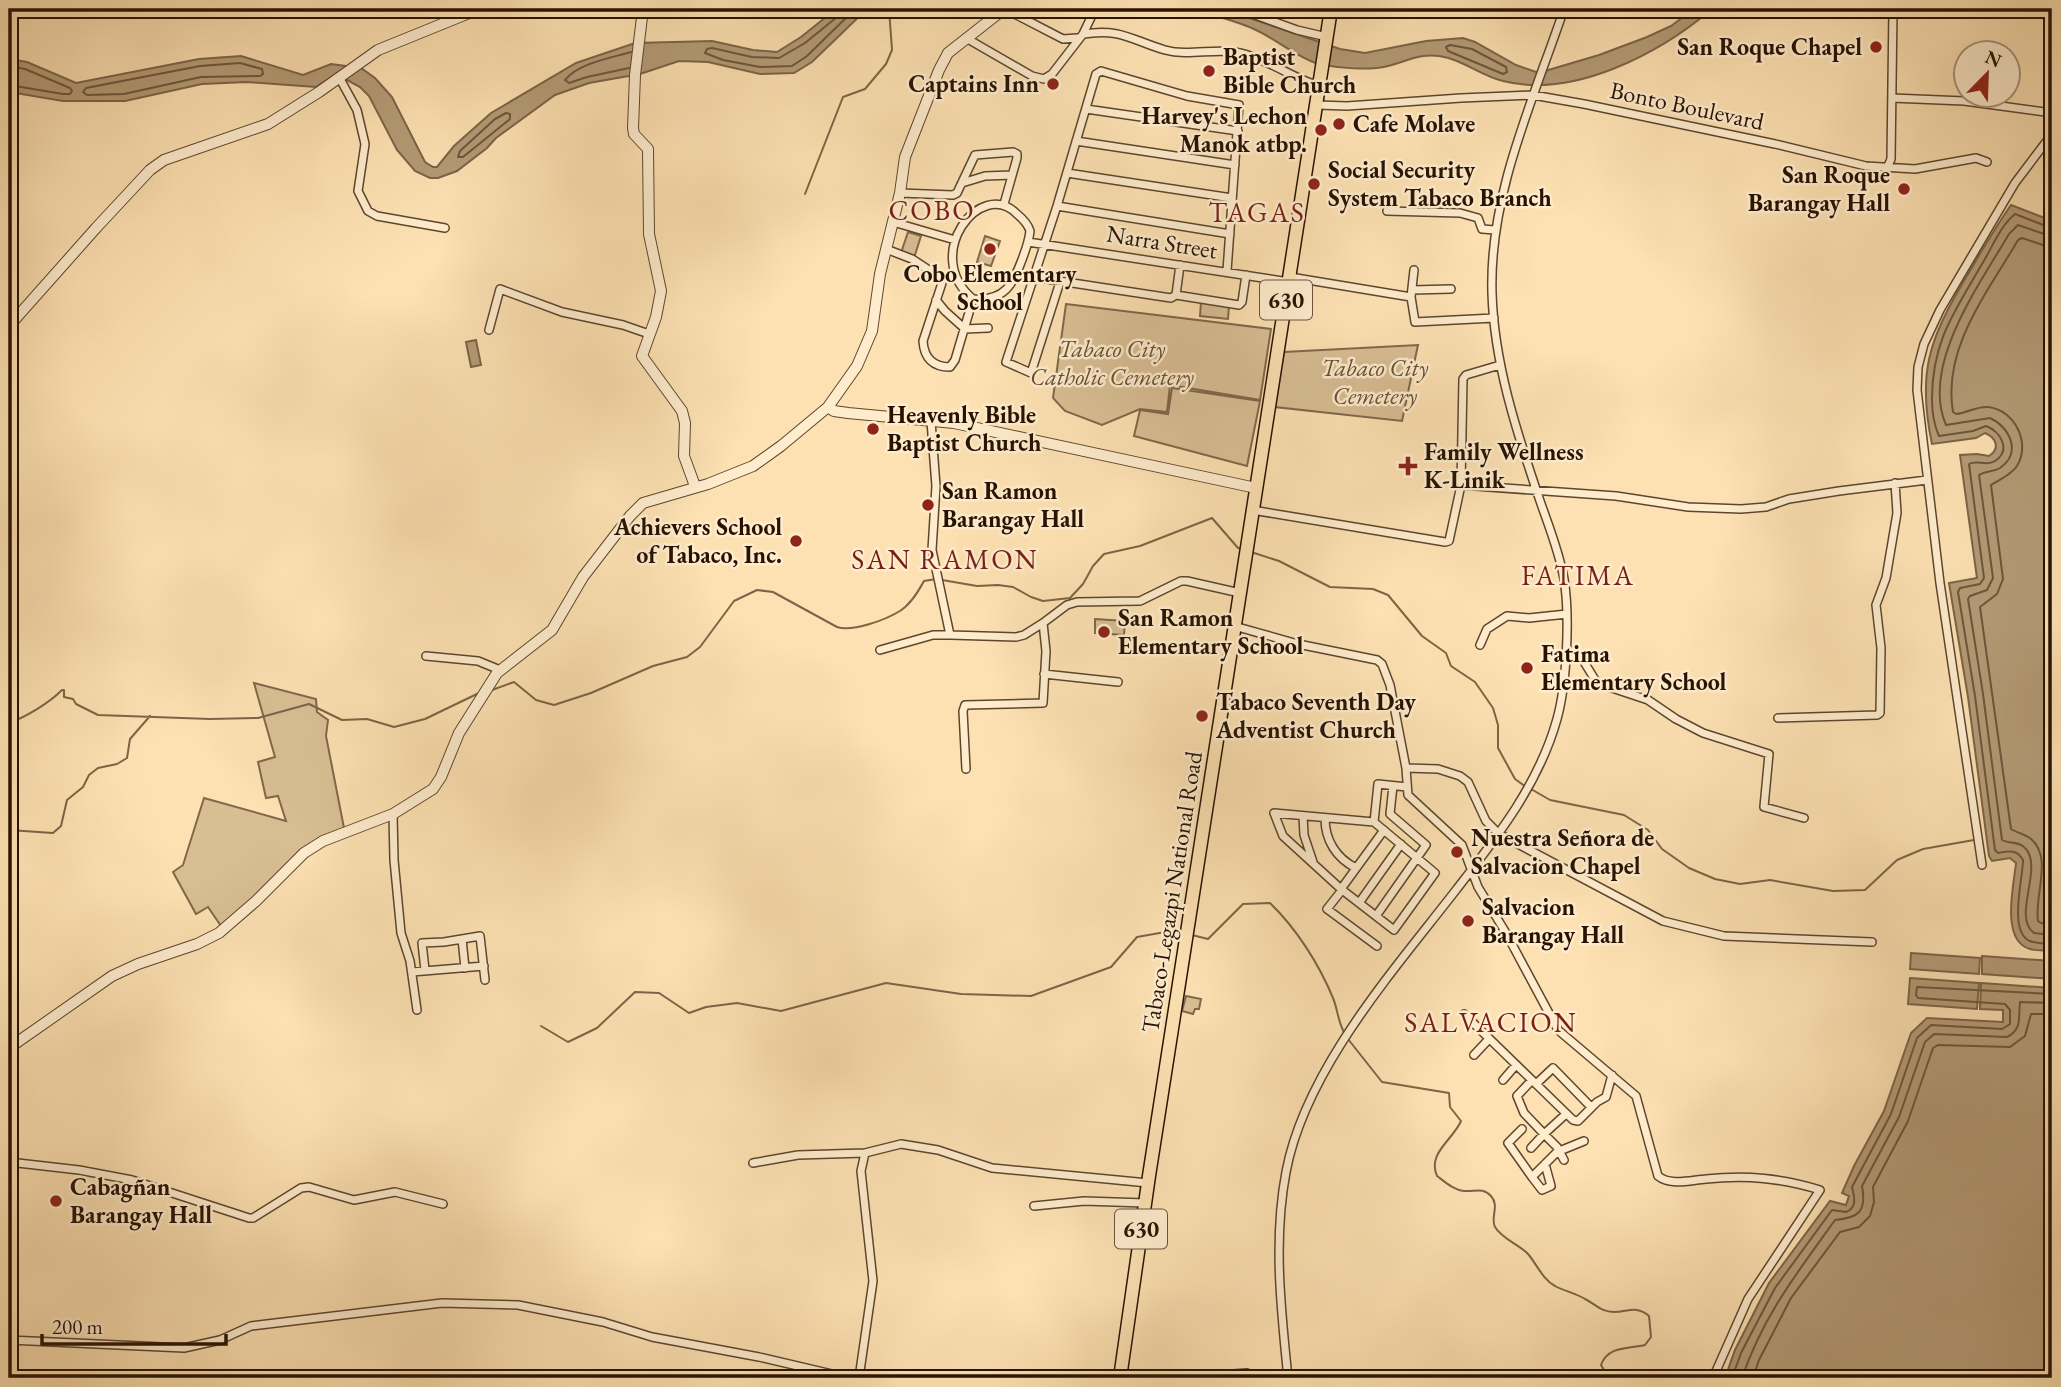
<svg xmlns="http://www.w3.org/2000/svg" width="2061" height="1387" font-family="'EB Garamond',serif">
<rect width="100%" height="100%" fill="#fde1b2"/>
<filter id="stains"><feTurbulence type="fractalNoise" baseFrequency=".00286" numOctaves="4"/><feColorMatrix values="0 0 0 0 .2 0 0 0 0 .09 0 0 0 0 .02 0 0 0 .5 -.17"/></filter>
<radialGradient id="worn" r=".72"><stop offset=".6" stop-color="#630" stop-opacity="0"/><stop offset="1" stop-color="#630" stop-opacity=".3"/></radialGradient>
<!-- green -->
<path fill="#d9be94" stroke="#80684b" stroke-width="2" d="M908 232 921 236 914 258 901 253Z
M985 236 1000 241 991 266 977 262Z
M1201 302 1229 306 1228 319 1200 316Z
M1066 304 1271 329 1260 400 1170 385 1167 412 1140 409 1102 425 1065 411 1053 398Z
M1418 345 1402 421 1275 407 1284 352Z
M1172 388 1260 401 1247 466 1134 436 1140 410 1168 414Z
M1095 619 1125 621 1124 635 1095 633Z
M254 683 316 699 317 712 328 720 326 736 344 828 301 849 253 899 221 926 208 907 196 914 173 872 183 865 204 798 286 821 278 796 266 798 258 762 275 757Z
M1186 996 1201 999 1199 1009H1195L1193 1014 1182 1011Z"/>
<!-- water -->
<path fill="#b49b76" stroke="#7c6448" stroke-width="2" d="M836 9H867L812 62 794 73 760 74 708 62 679 61 640 74 589 83 555 95 496 138 487 148 457 171 438 178H430L415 171 397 150 369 96 360 87 336 74 316 87 247 82 202 84 125 101H63L9 92V59L27 62 76 83 199 59 241 56 303 75 331 64 361 68 375 78 392 97 425 162 433 167H437L454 146 491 113 576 63 635 43 712 41 753 50 777 52 801 37Z
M1193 9H1223L1340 49 1365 53 1426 41 1463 38 1475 42 1516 65 1536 72 1545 71 1599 55 1647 37 1671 26 1694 9H1712C1660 53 1574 99 1503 81 1481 76 1462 59 1439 56 1420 53 1405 62 1388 66 1368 71 1339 68 1319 64 1303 61 1275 39 1258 31 1238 21 1214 16 1193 9Z
M2011 205 2050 220 2052 214V951C2045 950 2037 951 2030 949 2000 941 2014 884 2016 863L2010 858 1992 861 1989 856 1968 697 1949 583 1977 578 1960 455 1977 454 1989 456C2000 449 1997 438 1985 433L1976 438 1932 444C1917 373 1929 340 1965 279 1980 254 1994 229 2011 205Z
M476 340 481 365 471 367 466 342Z
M1911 953 1980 958 1979 974 1910 969Z
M1982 956 2052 961V979L1982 974Z
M1910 978 1979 983 1977 1009 1908 1004Z
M1981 983 2052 988V1378H1725L1735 1350 1769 1283 1830 1201 1846 1205 1849 1196 1842 1193 1854 1166 1884 1111 1911 1033 1927 1018 2003 1022V1010L1980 1009Z"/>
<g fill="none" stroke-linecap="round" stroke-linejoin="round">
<!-- shore -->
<path stroke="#6e563c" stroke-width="2" d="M840 9 837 17 805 43 779 58 752 57 712 48 707 49 705 53 723 60 760 67 792 66 807 56 855 9
M1450 45 1472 49 1506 67 1507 72 1503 74 1448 51 1446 47Z
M240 63 262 69 263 74 260 76 201 77 124 94 87 95 83 92 86 88 200 66Z
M9 66 25 69 70 88 72 91 70 94H63L9 85
M629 68 587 77 569 83 565 80C578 63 611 58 631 52
M506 113 510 114V119L463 157H458L460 151 495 119Z
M2052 226H2046L2015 214C2000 226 1992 248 1982 264 1955 311 1932 341 1932 399 1932 410 1934 425 1939 436L1973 431 1986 426C2000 431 2012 450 1995 461 1986 467 1977 459 1969 464L1984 578 1980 584 1960 588 1958 592 1975 696 1995 850 1998 853C2009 851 2017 849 2023 860 2023 879 2008 932 2030 941 2036 944 2046 943 2052 944
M2052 235 2044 234 2018 225 2009 234C1980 284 1920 365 1946 425L1990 418C2010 427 2022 453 2000 468 1993 472 1985 471 1979 475L1993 578 1987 590 1970 596 1968 599 1983 694 2002 840C2009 844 2020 841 2026 849 2043 869 2012 917 2034 933L2052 935
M2052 246 2043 245 2022 238 2018 240C1988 292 1942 348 1953 412L1956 414C1967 413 1977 406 1988 407 2015 410 2031 443 2017 466 2010 476 2000 479 1991 485L2003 579 1997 594 1980 607 2011 829C2017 833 2025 834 2031 839 2053 857 2034 896 2038 921L2041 923 2052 924
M1732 1378 1741 1353 1775 1288 1832 1210 1846 1212C1858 1207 1854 1196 1852 1187L1891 1114 1917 1038 1931 1025 2002 1029 2010 1024V1010L2005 1004 1918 998 1916 995 1917 987 2052 994
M1742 1378C1763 1316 1797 1273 1835 1220 1858 1218 1867 1212 1862 1186L1899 1117 1925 1042 1934 1034 2007 1037C2023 1029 2018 1016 2020 1002L2052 1003
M1753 1378 1759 1360 1791 1298 1840 1232 1859 1227 1870 1216 1874 1202 1873 1187 1908 1121 1933 1048 1938 1045 2010 1047 2025 1036 2031 1014H2052"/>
<!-- stream -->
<path stroke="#7c6448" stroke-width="2" d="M805 194 843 97 865 89 886 64 892 50 889 9
M1251 552 1279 561 1330 587 1373 589 1388 595 1422 636 1446 653 1451 666 1475 682 1493 708 1498 725V748L1515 779 1526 787
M942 580 977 586 998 585 1013 587 1031 597 1043 601 1070 598 1083 584 1093 566 1104 554 1140 546 1212 518 1238 548 1243 549
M492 690 514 682 536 700 554 705 591 693 653 666 687 657 700 647 734 601 757 590 773 592 837 627C853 632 885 620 900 611 911 604 918 592 924 581L936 579
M9 723C26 717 49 703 62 690H64V697L73 699 76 704 98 715 210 719 258 718 309 704 342 720 367 719 394 727 425 719 479 693
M1531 789 1550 800 1624 815 1648 830 1662 849 1689 868 1715 879 1740 884 1770 880 1833 891 1865 890 1897 860 1923 849 1974 840
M9 830 53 833 61 826 67 800 83 787 89 775 98 768 117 764 127 758 130 739 150 716
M1192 935 1208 939 1243 904 1270 903C1296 928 1319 964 1333 998 1338 1010 1338 1023 1345 1034
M541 1026 568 1042 597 1028 635 992 659 993 689 1013 706 1007 737 1003 781 1011 886 983 961 994 1031 996 1111 967 1137 937 1171 931 1183 934
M1348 1039 1382 1082 1449 1093 1450 1107 1461 1121C1453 1140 1427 1153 1437 1176 1445 1182 1455 1191 1465 1191 1474 1192 1483 1187 1491 1196 1500 1206 1490 1217 1495 1227 1502 1239 1520 1245 1528 1254 1536 1263 1543 1280 1555 1286 1564 1291 1575 1293 1585 1299 1595 1304 1601 1312 1614 1312 1628 1312 1636 1305 1649 1316L1651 1337 1645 1345C1627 1349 1608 1346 1601 1365L1609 1378"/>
<defs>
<path id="minor" d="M1005 9 1063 39 1077 38
M1239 9 1297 30 1327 37
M1688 9 1689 10
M1083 34 1095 9
M966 38 1032 76 1044 79 1052 74 1083 34C1121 28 1131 40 1165 50 1190 57 1216 47 1240 53 1268 59 1292 78 1319 86
M339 77 357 110 365 144 358 191 368 211 377 216 445 228
M1892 98 1964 101 2052 113
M1317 105 1347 106 1461 98 1533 95 1584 104 1775 144 1866 166 1915 169 1976 158 1987 162
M1086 109 1238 131
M1076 141 1235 165
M1888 166 1891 159 1893 9
M1067 173 1232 198
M962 183 985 176 1012 175
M900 193 953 195 957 193 975 155 1013 152 1017 154V158L1004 204
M1057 206 1230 234
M1387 211 1460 213 1478 218 1482 229 1495 230
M893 222 955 240
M1028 242 1289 282
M886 249 912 259 941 278 942 283 923 341C924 358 933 367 950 367L955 360 973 299C921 256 980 177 1017 214 1023 219 1028 224 1030 231 1029 240 1026 249 1023 257 1013 284 1006 301 973 299
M1414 270 1411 297 1415 322 1494 318
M1033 277 1171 298 1176 295 1239 305 1242 302 1246 275
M1290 277 1411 297
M1060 282 1031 373 1006 362 1057 206 1096 74 1101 71 1187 96 1239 105 1227 271
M1412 290 1451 289
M1176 295 1180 265
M936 300 945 311 965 329 988 328
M489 330 500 289 562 312 623 325 649 334
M1500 365 1466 375 1463 379 1461 485 1616 496 1688 507 1741 509 1766 507 1789 499 1839 491 1927 480
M931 421 936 486 932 550 950 635 1016 637 1024 635 1043 623
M1252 510 1445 542 1449 541 1461 485
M1234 626 1298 644 1377 660 1382 664 1390 685 1406 768 1408 795 1462 845 1478 887 1506 933 1558 1030 1636 1096 1658 1176C1670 1186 1691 1180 1706 1179 1747 1175 1781 1178 1820 1190L1748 1299 1713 1378
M1480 645 1487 629 1507 616 1529 618 1567 614
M880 650 933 635H950
M1566 655 1581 657 1597 683 1648 700 1676 719 1703 733 1769 754 1764 807 1804 818
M426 656 478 661 500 670
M1044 674 1118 682
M1778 718 1877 715 1880 713 1881 648 1876 605 1886 578 1897 513 1895 483
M1406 768 1438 769 1460 776 1468 782 1486 821 1499 834 1663 921 1724 936 1872 942
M966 769 963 711 965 705 1043 703 1046 651 1043 623 1067 605 1077 602 1140 601 1181 581H1187L1240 593
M393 814 394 860 401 933 410 961 417 1010
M1303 816 1304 835 1313 862
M1325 818C1325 840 1336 858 1356 868
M1374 822 1435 873 1394 930 1341 889 1283 836 1274 813 1374 822 1378 784 1407 787
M1982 865 1940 583 1917 390 1918 367 1924 344 1940 310 2015 183 2052 134
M1341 889 1384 830
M1342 890 1327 909 1377 946
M1359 903 1401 844
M1376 916 1426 845 1390 814 1393 786
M462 939 465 968
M425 970 422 943 444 942 480 936 485 980
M412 972 484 966
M1464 1014 1573 1120 1578 1121 1597 1102 1606 1097 1612 1075
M1474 1055 1489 1039
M1503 1080 1516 1065
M1536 1084 1553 1068 1591 1107
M1522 1129 1508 1143 1532 1177 1557 1152 1584 1141
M1531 1148 1544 1134 1524 1113 1517 1096 1532 1080
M1564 1160 1557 1147 1544 1134 1566 1114
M9 1162 79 1170 132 1180 249 1218H253L301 1188 309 1187 354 1200 395 1192 443 1204
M753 1163 798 1155 865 1153 901 1144 938 1150 992 1168 1148 1183
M1532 1177 1542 1190 1551 1186 1545 1164
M1034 1206 1084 1201 1145 1203
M9 1340 184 1348 220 1340 251 1326 442 1303 518 1305 603 1322 652 1337 759 1357 849 1378
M859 1378 873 1281 861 1171 865 1153
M1176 1378 1247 1373V1378
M1288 1378C1281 1310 1273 1240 1286 1172 1305 1070 1394 970 1456 890 1497 837 1539 784 1557 719 1567 683 1570 616 1564 579 1559 550 1547 522 1538 495 1516 430 1494 362 1492 293 1489 194 1533 101 1564 9"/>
<path id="tertiary" d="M643 9 635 75 633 128 634 134 648 149 649 234 661 291 656 317 642 356 682 411 685 423 684 456 695 486
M9 326 96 228 150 170 164 160 268 124 319 92 378 50 479 9
M828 407 834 411 848 413 954 423 1256 488
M9 1048 112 976 138 964 197 944 219 933 256 901 304 853 323 841 393 814 433 789 441 777 459 733 497 673 552 630 583 577 630 516 643 503 708 484 753 466 781 446 828 407 857 366 872 331 880 274 900 193 905 157 939 70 948 53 1004 9"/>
<path id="primary" d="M1120 1378 1149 1176 1331 9"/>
</defs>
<!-- minor casing -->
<use href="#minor" stroke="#5c462e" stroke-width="10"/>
<!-- tertiary casing -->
<use href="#tertiary" stroke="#5c462e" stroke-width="12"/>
<!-- primary casing -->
<use href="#primary" stroke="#271202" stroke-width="15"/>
<!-- minor -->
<use href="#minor" stroke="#feeccd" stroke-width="7"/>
<!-- tertiary -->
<use href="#tertiary" stroke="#feeccd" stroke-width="10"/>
<!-- primary -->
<use href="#primary" stroke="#fde1b2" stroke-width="12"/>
</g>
<!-- markers -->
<g fill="#8f2418" stroke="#feeccd" stroke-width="2.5">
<circle cx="1876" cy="47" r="7"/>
<circle cx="1209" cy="71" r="7"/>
<circle cx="1053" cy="84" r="7"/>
<circle cx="1339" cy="124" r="7"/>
<circle cx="1321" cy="130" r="7"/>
<circle cx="1314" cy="184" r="7"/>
<circle cx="1904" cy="189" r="7"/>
<circle cx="990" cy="249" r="7"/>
<circle cx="873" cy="429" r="7"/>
<path d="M1404.5 455.5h7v7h7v7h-7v7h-7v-7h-7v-7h7z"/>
<circle cx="928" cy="505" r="7"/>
<circle cx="796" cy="541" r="7"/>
<circle cx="1104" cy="632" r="7"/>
<circle cx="1527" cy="668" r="7"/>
<circle cx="1202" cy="716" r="7"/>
<circle cx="1457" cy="852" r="7"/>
<circle cx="1468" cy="921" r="7"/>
<circle cx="56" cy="1201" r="7"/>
</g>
<g text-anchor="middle" stroke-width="5" stroke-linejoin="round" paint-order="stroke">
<!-- shield labels -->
<g fill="#feeccd" stroke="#68533f" stroke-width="2">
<rect x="1260" y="280.5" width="52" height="39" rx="5"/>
<rect x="1115" y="1209.5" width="52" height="39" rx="5"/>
</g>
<g font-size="23" font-weight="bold" fill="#271202">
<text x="1286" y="308">630</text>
<text x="1141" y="1237">630</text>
</g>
<!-- poi labels -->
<g font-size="24" font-weight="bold" fill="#271202" stroke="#feeccd" text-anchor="start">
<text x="1862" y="55" text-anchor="end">San Roque Chapel</text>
<text x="1223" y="65">Baptist<tspan x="1223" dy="28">Bible Church</tspan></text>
<text x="1039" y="92" text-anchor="end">Captains Inn</text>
<text x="1307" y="124" text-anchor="end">Harvey's Lechon<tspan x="1307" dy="28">Manok atbp.</tspan></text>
<text x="1353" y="132">Cafe Molave</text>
<text x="1328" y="178">Social Security<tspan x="1328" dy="28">System Tabaco Branch</tspan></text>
<text x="1890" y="183" text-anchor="end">San Roque<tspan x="1890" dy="28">Barangay Hall</tspan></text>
<text x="990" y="282" text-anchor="middle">Cobo Elementary<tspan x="990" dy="28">School</tspan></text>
<text x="887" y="423">Heavenly Bible<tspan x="887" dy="28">Baptist Church</tspan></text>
<text x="1424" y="460">Family Wellness<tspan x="1424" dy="28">K-Linik</tspan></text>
<text x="942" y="499">San Ramon<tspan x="942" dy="28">Barangay Hall</tspan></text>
<text x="782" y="535" text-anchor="end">Achievers School<tspan x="782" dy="28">of Tabaco, Inc.</tspan></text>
<text x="1118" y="626">San Ramon<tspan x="1118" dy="28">Elementary School</tspan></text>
<text x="1541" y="662">Fatima<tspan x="1541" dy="28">Elementary School</tspan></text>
<text x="1216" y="710">Tabaco Seventh Day<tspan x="1216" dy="28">Adventist Church</tspan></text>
<text x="1471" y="846">Nuestra Señora de<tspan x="1471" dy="28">Salvacion Chapel</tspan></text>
<text x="1482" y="915">Salvacion<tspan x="1482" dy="28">Barangay Hall</tspan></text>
<text x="70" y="1195">Cabagñan<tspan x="70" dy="28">Barangay Hall</tspan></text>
</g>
<!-- street labels -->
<g font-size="24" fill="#271202" stroke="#feeccd">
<text transform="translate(1687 106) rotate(12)" y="8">Bonto Boulevard</text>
<text transform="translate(1162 242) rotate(9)" y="8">Narra Street</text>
<text transform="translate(1172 892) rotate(-81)" y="8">Tabaco-Legazpi National Road</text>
</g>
<!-- park labels -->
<g font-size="24" font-style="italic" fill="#654e35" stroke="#feeccd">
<text x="1112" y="357">Tabaco City<tspan x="1112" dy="28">Catholic Cemetery</tspan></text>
<text x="1375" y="376">Tabaco City<tspan x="1375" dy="28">Cemetery</tspan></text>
</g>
<!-- quarter labels -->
<g font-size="28" letter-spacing="2" fill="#7a1f14" stroke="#feeccd">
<text x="932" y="220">COBO</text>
<text x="1257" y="222">TAGAS</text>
<text x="945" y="569">SAN RAMON</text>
<text x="1578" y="585">FATIMA</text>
<text x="1491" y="1032">SALVACION</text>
</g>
</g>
<!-- margin -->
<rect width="2061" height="1387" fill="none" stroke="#fde1b2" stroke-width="35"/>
<rect x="10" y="10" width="2040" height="1366" fill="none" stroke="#271202" stroke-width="3.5"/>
<rect x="18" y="18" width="2026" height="1352" fill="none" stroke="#271202" stroke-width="2"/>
<!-- north arrow -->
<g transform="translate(1987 74) rotate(23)"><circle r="33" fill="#feeccd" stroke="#a8957c" stroke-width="2"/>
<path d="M0-5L12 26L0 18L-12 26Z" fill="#8f2418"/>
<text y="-10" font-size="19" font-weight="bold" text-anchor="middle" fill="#271202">N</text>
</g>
<!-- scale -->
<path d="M42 1334v10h184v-10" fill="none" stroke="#271202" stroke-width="3.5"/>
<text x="52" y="1334" font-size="21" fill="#271202" stroke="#feeccd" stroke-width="5" paint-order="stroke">200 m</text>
<rect width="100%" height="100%" filter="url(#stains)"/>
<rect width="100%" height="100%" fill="url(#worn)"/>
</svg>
